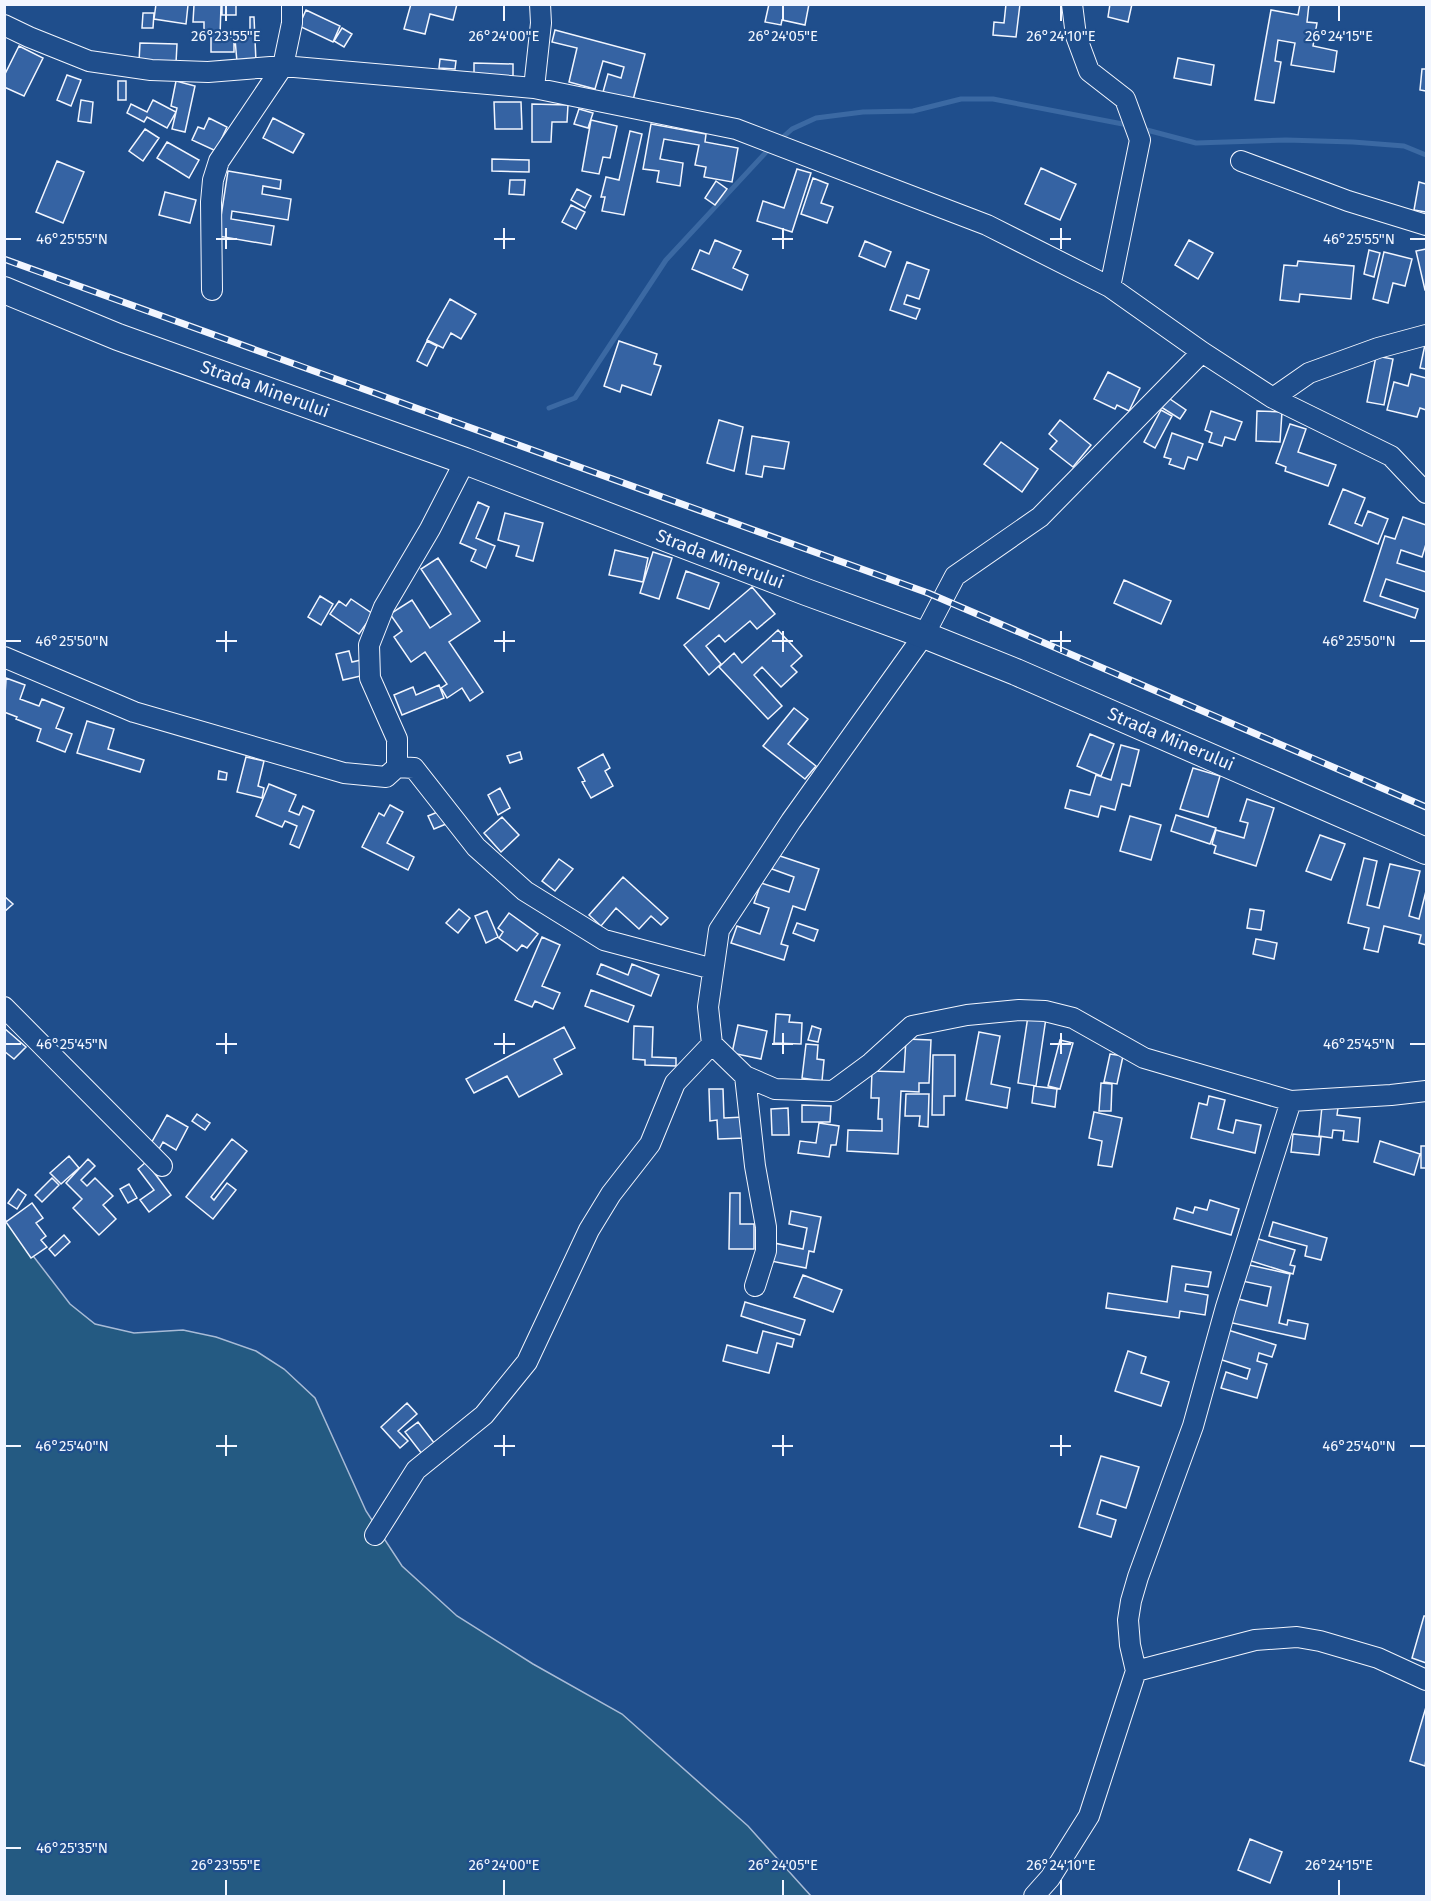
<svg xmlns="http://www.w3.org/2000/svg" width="1431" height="1901" font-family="'Fira Sans',sans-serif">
<rect width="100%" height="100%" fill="#1f4e8c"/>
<!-- green -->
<path fill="#245a82" stroke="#a8bbd7" stroke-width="1.5" d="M4 1218 70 1304 95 1324 134 1333 183 1330 216 1337 256 1351 284 1369 315 1398 366 1511 402 1566 457 1616 533 1664 622 1714 748 1826 811 1896H5Z"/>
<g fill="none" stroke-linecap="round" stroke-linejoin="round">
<!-- stream -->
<path stroke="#3b69a3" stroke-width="5" d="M1143 129 1196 143 1286 140 1353 142 1404 146 1426 155
M782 138 792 129 816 118 863 112 913 111 961 99H993L1128 125
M549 408 575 398 666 260 768 150"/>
</g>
<!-- building -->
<path fill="#3563a3" stroke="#f2f6ff" stroke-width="1.5" d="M156 4 188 5 186 24 154 19Z
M222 4H236V15H222Z
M411 4H457L453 20 430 14 425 34 404 29Z
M769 4H809L805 25 782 20 781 25 765 22Z
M1006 4H1020L1016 37 993 35 994 22 1004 23Z
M1110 4H1132L1128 22 1108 17Z
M1300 4H1309L1307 22 1317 23 1313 46 1337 51 1334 72 1291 65 1295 43 1278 40 1275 61 1281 62 1274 103 1255 100 1271 10 1298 15Z
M194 5H221L220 37H234V52H211V36H204V22H193Z
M306 10 340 26 333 42 299 26Z
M143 13H154L153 28H142Z
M250 17H254L256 62H237L235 39H245L244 30H250Z
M342 28 352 34 344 47 334 41Z
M555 30 645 54 633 100 603 92 608 74 621 78 624 67 603 61 595 89 569 82 577 48 552 42Z
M140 43 177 44 176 63 139 62Z
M19 46 43 58 24 96 4 87V76Z
M1178 58 1214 65 1211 85 1174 78Z
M440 59 456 61 455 69 439 68Z
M474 63 513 64V76L474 75Z
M1422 69H1426V91L1420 90Z
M67 75 81 80 71 106 57 100Z
M118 81H126V100H118Z
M176 81 195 86 185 132 172 129 177 108 171 106Z
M81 100 93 102 91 123 78 121Z
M153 100 176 112 167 128 147 117 144 122 127 113 131 104 147 112Z
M494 102H521L522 129H495Z
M532 104 568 105 567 122H552L551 142H532Z
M579 109 593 113 588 128 574 124Z
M209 118 227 127 216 151 192 140 198 127 204 129Z
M273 118 304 134 293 153 263 138Z
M591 120 617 126 610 158 603 157 599 174 582 171Z
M651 124 706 134 705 142 738 148 732 182 704 177 706 167 695 165 699 145 664 139 660 159 683 163 680 186 657 182 659 171 643 169Z
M145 129 159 138 143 161 129 151Z
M630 131 642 134 624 215 602 211 605 197H601L606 177 619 180Z
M167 142 199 160 189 178 157 158Z
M492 159 529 160V172L492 171Z
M57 161 84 172 63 223 36 212Z
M1041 168 1076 184 1060 220 1025 204Z
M797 169 811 173 792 232 757 221 763 201 784 208Z
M228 171 281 180 280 189 263 186 262 194 291 199 288 220 232 211 231 219 274 226 271 245 218 236Z
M813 178 828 184 821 203 833 207 827 223 801 214Z
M510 180H525L524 195 509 194Z
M716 181 727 189 715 205 705 198Z
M1419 182 1426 184V212L1414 210Z
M577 189 591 196 585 208 571 200Z
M165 192 196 200 190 223 159 215Z
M571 205 585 212 576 229 562 222Z
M715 240 741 251 733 268 748 275 742 290 692 269 700 250 709 254Z
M1189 240 1213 253 1198 279 1175 265Z
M865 241 891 252 885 267 859 256Z
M1426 249V290H1425L1416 251Z
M1369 250 1380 253 1374 277 1364 274Z
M1384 252 1412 259 1405 286 1393 283 1388 303 1373 299Z
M1298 261 1354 266 1351 299 1300 294 1299 302 1280 300 1284 265 1297 266Z
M907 262 929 270 919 299 907 295 904 304 920 309 916 319 890 310Z
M450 299 476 314 461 339 451 333 443 348 427 340Z
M1426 340V369L1420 368Z
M427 341 437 346 427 366 417 361Z
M619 341 657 354 654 364 661 366 651 395 622 385 620 392 604 386Z
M1376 356 1393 359 1384 405 1367 402Z
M1108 372 1140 388 1129 411 1117 405 1115 409 1094 399Z
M1411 374 1426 378V410L1420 408 1417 417 1387 410 1394 382 1408 386Z
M1167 397 1186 410 1180 419 1161 407Z
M1161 410 1172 416 1155 448 1144 442Z
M1211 411 1242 422 1235 440 1225 437 1222 446 1209 442 1212 433 1205 430Z
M1257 411 1282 412 1280 442 1256 441Z
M719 420 743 427 734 471 707 463Z
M1060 420 1091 445 1073 467 1050 449 1057 441 1049 434Z
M1290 424 1306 429 1298 452 1336 465 1328 486 1285 471 1286 467 1276 463Z
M1172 433 1203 444 1197 460 1188 457 1184 469 1169 464 1171 459 1164 457Z
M752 436 789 442 784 469 764 466 762 477 746 474Z
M1001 442 1038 469 1022 492 984 464Z
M1343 489 1365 498 1355 523 1362 526 1368 511 1388 519 1378 544 1329 524Z
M478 502 489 507 476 538 495 546 486 568 471 561 476 550 460 543Z
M505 513 543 523 533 561 516 556 519 546 498 540Z
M1403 517 1426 525V544L1422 557 1401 550 1397 563 1426 572V592L1386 579 1380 596 1418 609 1415 618 1364 601 1385 536 1395 539Z
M615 550 648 558 643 582 609 575Z
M653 552 672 558 659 599 640 593Z
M438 558 480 621 449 642 483 692 470 701 462 688 447 698 441 688 447 684 425 652 411 662 394 637 402 631 390 614 412 600 430 628 451 614 421 569Z
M686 571 719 583 709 609 677 598Z
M1124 580 1171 601 1161 624 1114 603Z
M752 587 775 614 757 629 750 621 725 642 719 635 706 646 721 664 709 675 684 645Z
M320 596 333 604 321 625 308 617Z
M351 599 373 614 359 634 330 614 339 601 346 606Z
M778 630 802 656 791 666 797 672 781 687 762 667 754 675 782 706 768 719 719 667 734 653 742 663Z
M349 651 352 662 361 660 365 675 343 680 336 654Z
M6 678 25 685 20 699 39 706 42 699 64 708 56 728 72 734 65 752 37 741 41 729 16 719 17 717 4 712Z
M439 685 444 698 402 715 394 695 413 687 416 695Z
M794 708 808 719 788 744 816 766 805 779 763 746Z
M87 721 114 729 108 749 144 760 140 772 77 753Z
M1090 734 1114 744 1101 776 1077 766Z
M1121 745 1139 750 1130 786 1122 784 1115 810 1101 806 1098 817 1065 808 1070 790 1090 795 1096 775 1111 780Z
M520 752 522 759 510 763 507 756Z
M603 754 610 768 605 771 613 786 591 798 582 782 585 781 578 768Z
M246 757 264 761 258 786 264 788 262 798 237 792Z
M1193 768 1220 776 1208 817 1180 809Z
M219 771 227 773 226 780 218 779Z
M269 784 296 795 289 811 299 815 303 806 314 811 299 848 290 844 297 826 285 821 282 827 256 816Z
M500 788 510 808 498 815 488 795Z
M1247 799 1274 808 1256 866 1214 853 1216 846 1212 844 1216 830 1244 838 1248 823 1240 821Z
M390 805 403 812 387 843 414 857 408 870 362 847 379 813 384 816Z
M440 811 446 824 434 829 428 816Z
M1176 815 1216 828 1210 844 1171 831Z
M1130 816 1161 825 1151 860 1120 851Z
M502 817 519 835 501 852 484 833Z
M1320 835 1345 844 1331 880 1306 871Z
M777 855 819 869 805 910 793 906 781 944 788 946 784 960 731 943 737 926 760 934 769 908 754 903 761 883 789 892 794 877 772 869Z
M1364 858 1377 861 1367 905 1379 908 1390 864 1420 871 1409 916 1419 919 1426 891V945L1419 943 1421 935 1384 926 1378 952 1364 949 1369 928 1348 923Z
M559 859 573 869 555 891 542 881Z
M623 877 668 918 661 925 651 916 639 929 616 908 601 926 589 915Z
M4 896 13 904 4 912Z
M459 909 470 918 458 933 446 923Z
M1250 909 1264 911 1261 930 1247 928Z
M487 911 498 937 486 943 475 916Z
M509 913 538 934 527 948 522 945 517 951 499 938 503 932 498 928Z
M797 923 818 930 814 941 793 933Z
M542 937 560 945 542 986 560 993 553 1009 535 1001 532 1007 515 1000Z
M1256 939 1277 943 1274 959 1253 954Z
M601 964 628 975 632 964 659 975 651 996 597 974Z
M591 990 634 1006 628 1022 585 1006Z
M776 1014 790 1015 789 1022 802 1023 801 1044 774 1043Z
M1028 1016 1046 1018 1036 1086 1018 1083Z
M738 1025 767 1031 761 1059 732 1053Z
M634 1026 653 1027 652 1057 676 1058V1066L645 1065V1060L633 1059Z
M812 1026 821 1029 818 1042 808 1040Z
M564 1027 575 1048 554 1059 562 1074 519 1097 507 1076 474 1093 466 1079Z
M4 1028 26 1047 14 1059 4 1051Z
M979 1032 1000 1036 991 1084 1010 1088 1007 1108 966 1100Z
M906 1039 931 1040 929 1083H919V1092L901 1091 898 1154 847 1151 848 1130 882 1131V1119H878L879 1098H871L872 1071 904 1072Z
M1060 1040 1073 1043 1060 1089 1048 1086Z
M806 1044 818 1045 817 1059 824 1060 822 1081 802 1078Z
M1110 1054 1123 1056 1117 1084 1104 1082Z
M933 1055H955V1096H944V1115H932Z
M1101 1083 1112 1084 1111 1111H1099Z
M1034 1086 1057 1089 1055 1107 1032 1103Z
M709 1089H723L724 1118 744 1117 745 1138 718 1139 717 1120 710 1121Z
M906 1094H929L928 1127 919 1126 920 1116H905Z
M1209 1096 1225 1100 1218 1129 1233 1133 1236 1120 1261 1125 1255 1153 1191 1138 1199 1103 1207 1105Z
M802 1105 831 1106 830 1122H802Z
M1322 1106 1338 1108 1337 1115 1360 1118 1358 1142 1343 1140 1344 1131 1333 1130 1332 1138 1319 1136Z
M788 1108 789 1135H772L771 1109Z
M1094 1112 1122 1118 1112 1167 1098 1165 1102 1141 1089 1138Z
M197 1114 210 1123 205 1130 192 1121Z
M167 1115 188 1127 176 1150 163 1142 158 1151 149 1147Z
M819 1123 839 1126 836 1145H831L829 1157 798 1153 800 1141 816 1143Z
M1293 1134 1321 1137 1319 1155 1291 1152Z
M232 1139 247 1151 211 1197 214 1200 227 1183 236 1190 213 1219 186 1197Z
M1380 1141 1420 1154 1414 1175 1374 1162Z
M1421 1146H1426V1168H1421Z
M69 1156 79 1168 61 1184 50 1173Z
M88 1159 95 1166 81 1180 87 1186 95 1178 113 1196 103 1205 116 1219 99 1235 73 1208 82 1199 66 1183Z
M146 1162 171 1195 149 1212 140 1200 154 1190 138 1169Z
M52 1178 59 1185 42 1202 35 1195Z
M129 1184 137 1198 128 1203 120 1189Z
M18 1189 26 1195 17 1209 8 1203Z
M730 1193H740V1224H754V1249H729Z
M1210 1200 1239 1209 1231 1235 1174 1219 1177 1208 1193 1213 1195 1207 1207 1210Z
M32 1203 43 1218 36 1223 46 1236 41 1240 47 1247 31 1258 6 1222Z
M791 1211 821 1217 814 1252 809 1251 806 1268 771 1261 774 1243 803 1249 807 1228 789 1224Z
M1273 1222 1327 1238 1321 1260 1305 1256 1307 1246 1269 1236Z
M64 1235 70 1242 55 1256 49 1249Z
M1255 1238 1295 1250 1290 1265 1295 1266 1293 1274 1248 1260Z
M1245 1264 1290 1274 1279 1323 1287 1325 1288 1320 1308 1324 1305 1339 1228 1322 1234 1298 1267 1306 1271 1287 1242 1281Z
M1172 1266 1211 1272 1208 1287 1186 1284 1185 1291 1208 1295 1205 1315 1180 1311 1179 1318 1106 1308 1108 1293 1167 1302Z
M803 1275 842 1290 833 1312 794 1297Z
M745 1302 805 1320 800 1335 741 1316Z
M1228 1330 1276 1345 1272 1357 1259 1353 1257 1361 1267 1364 1257 1398 1221 1388 1226 1372 1247 1379 1250 1369 1219 1359Z
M763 1331 794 1339 792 1347 777 1343 769 1373 723 1361 727 1345 757 1353Z
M1128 1351 1146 1357 1141 1373 1169 1382 1161 1406 1115 1391Z
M407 1403 417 1414 398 1431 408 1441 400 1448 381 1427Z
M418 1422 435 1444 422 1454 405 1432Z
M1101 1456 1139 1467 1126 1508 1101 1500 1097 1514 1116 1520 1111 1537 1079 1527Z
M1424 1616H1426V1663L1412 1658Z
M1426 1707V1759L1425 1766 1410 1761Z
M1250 1839 1282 1852 1270 1883 1238 1870Z"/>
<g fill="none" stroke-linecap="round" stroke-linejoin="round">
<defs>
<path id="minor" d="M1072 4 1076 36 1089 71 1125 99 1140 140 1110 287
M4 25 29 37 89 61 151 70 208 72 283 66 292 23V4
M534 88 541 23 540 4
M1241 161 1348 201 1426 225
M212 290 211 202 213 180 219 161 283 66 534 88 736 129 987 225 1110 287 1202 352 1273 398 1391 456 1426 493
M1202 352 1040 517 955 576 924 635 791 821 719 930 708 1007 712 1044 745 1076 775 1089 833 1091 871 1063 912 1026 967 1015 1019 1010 1045 1011 1073 1018 1144 1058 1291 1101 1391 1095 1426 1091
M1273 398 1309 373 1378 348 1426 335
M4 657 134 712 344 773 386 777 397 767V739L370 678 369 645 384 607 430 529 465 461
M397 767 414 768 476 847 525 891 604 940 713 969
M4 1007 162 1166
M745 1076 755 1166 766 1227V1251L755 1286
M375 1535 416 1470 484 1415 527 1362 589 1230 611 1194 650 1144 675 1083 712 1044
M1136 1671 1255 1640 1297 1637 1320 1641 1378 1658 1426 1680
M1034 1896 1050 1878 1089 1816 1136 1671 1130 1645 1128 1620 1131 1601 1138 1577 1193 1426 1226 1307 1291 1101"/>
<path id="major" d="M4 290 118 337 465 461 806 592 924 635 1016 672 1426 851"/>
</defs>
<!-- minor casing -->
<use href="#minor" stroke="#f2f6ff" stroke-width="22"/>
<!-- major casing -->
<use href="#major" stroke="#f2f6ff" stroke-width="28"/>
<!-- minor -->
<use href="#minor" stroke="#1f4e8c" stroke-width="20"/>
<!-- major -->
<use href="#major" stroke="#1f4e8c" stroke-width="26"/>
<defs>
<path id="rail" d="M4 259 928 593 1426 807"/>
</defs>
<!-- rail casing -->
<use href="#rail" stroke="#f2f6ff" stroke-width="7"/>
<!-- rail -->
<use href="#rail" stroke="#1f4e8c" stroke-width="4.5" stroke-dasharray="14" stroke-linecap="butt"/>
</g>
<!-- ticks -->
<path fill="none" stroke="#f2f6ff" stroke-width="2" d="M226 6V21M504 6V21M783 6V21M1061 6V21M1339 6V21M226 228V249M504 228V249M783 228V249M1061 228V249M6 239H21M216 239H237M494 239H515M772 239H793M1050 239H1071M1410 239H1425M226 631V652M504 631V652M783 631V652M1061 631V652M6 641H21M216 641H237M494 641H515M772 641H793M1050 641H1071M1410 641H1425M226 1033V1054M504 1033V1054M783 1033V1054M1061 1033V1054M6 1044H21M216 1044H237M494 1044H515M772 1044H793M1050 1044H1071M1410 1044H1425M226 1435V1456M504 1435V1456M783 1435V1456M1061 1435V1456M6 1446H21M216 1446H237M494 1446H515M772 1446H793M1050 1446H1071M1410 1446H1425M6 1848H21M226 1880V1895M504 1880V1895M783 1880V1895M1061 1880V1895M1339 1880V1895"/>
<g text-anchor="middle" stroke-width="4.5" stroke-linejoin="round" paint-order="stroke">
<!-- street labels -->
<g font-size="18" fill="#f2f6ff" stroke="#1f4e8c">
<text transform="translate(265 389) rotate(20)" y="6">Strada Minerului</text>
<text transform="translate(720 559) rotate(21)" y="6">Strada Minerului</text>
<text transform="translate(1171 739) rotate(23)" y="6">Strada Minerului</text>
</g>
</g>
<g font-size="15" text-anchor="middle" fill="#f2f6ff" stroke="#1f4e8c" stroke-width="4.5" stroke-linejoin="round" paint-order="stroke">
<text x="226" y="41">26°23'55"E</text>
<text x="504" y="41">26°24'00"E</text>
<text x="783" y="41">26°24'05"E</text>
<text x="1061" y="41">26°24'10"E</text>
<text x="1339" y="41">26°24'15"E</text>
<text x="72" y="244">46°25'55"N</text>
<text x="1359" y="244">46°25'55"N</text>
<text x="72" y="646">46°25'50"N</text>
<text x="1359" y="646">46°25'50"N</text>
<text x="72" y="1049">46°25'45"N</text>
<text x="1359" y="1049">46°25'45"N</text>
<text x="72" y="1451">46°25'40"N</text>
<text x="1359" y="1451">46°25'40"N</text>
<text x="72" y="1853">46°25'35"N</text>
<text x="226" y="1870">26°23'55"E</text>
<text x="504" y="1870">26°24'00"E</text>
<text x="783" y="1870">26°24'05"E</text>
<text x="1061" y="1870">26°24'10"E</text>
<text x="1339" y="1870">26°24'15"E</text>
</g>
<!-- border -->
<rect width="1431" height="1901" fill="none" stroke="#f2f6ff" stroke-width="12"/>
</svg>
